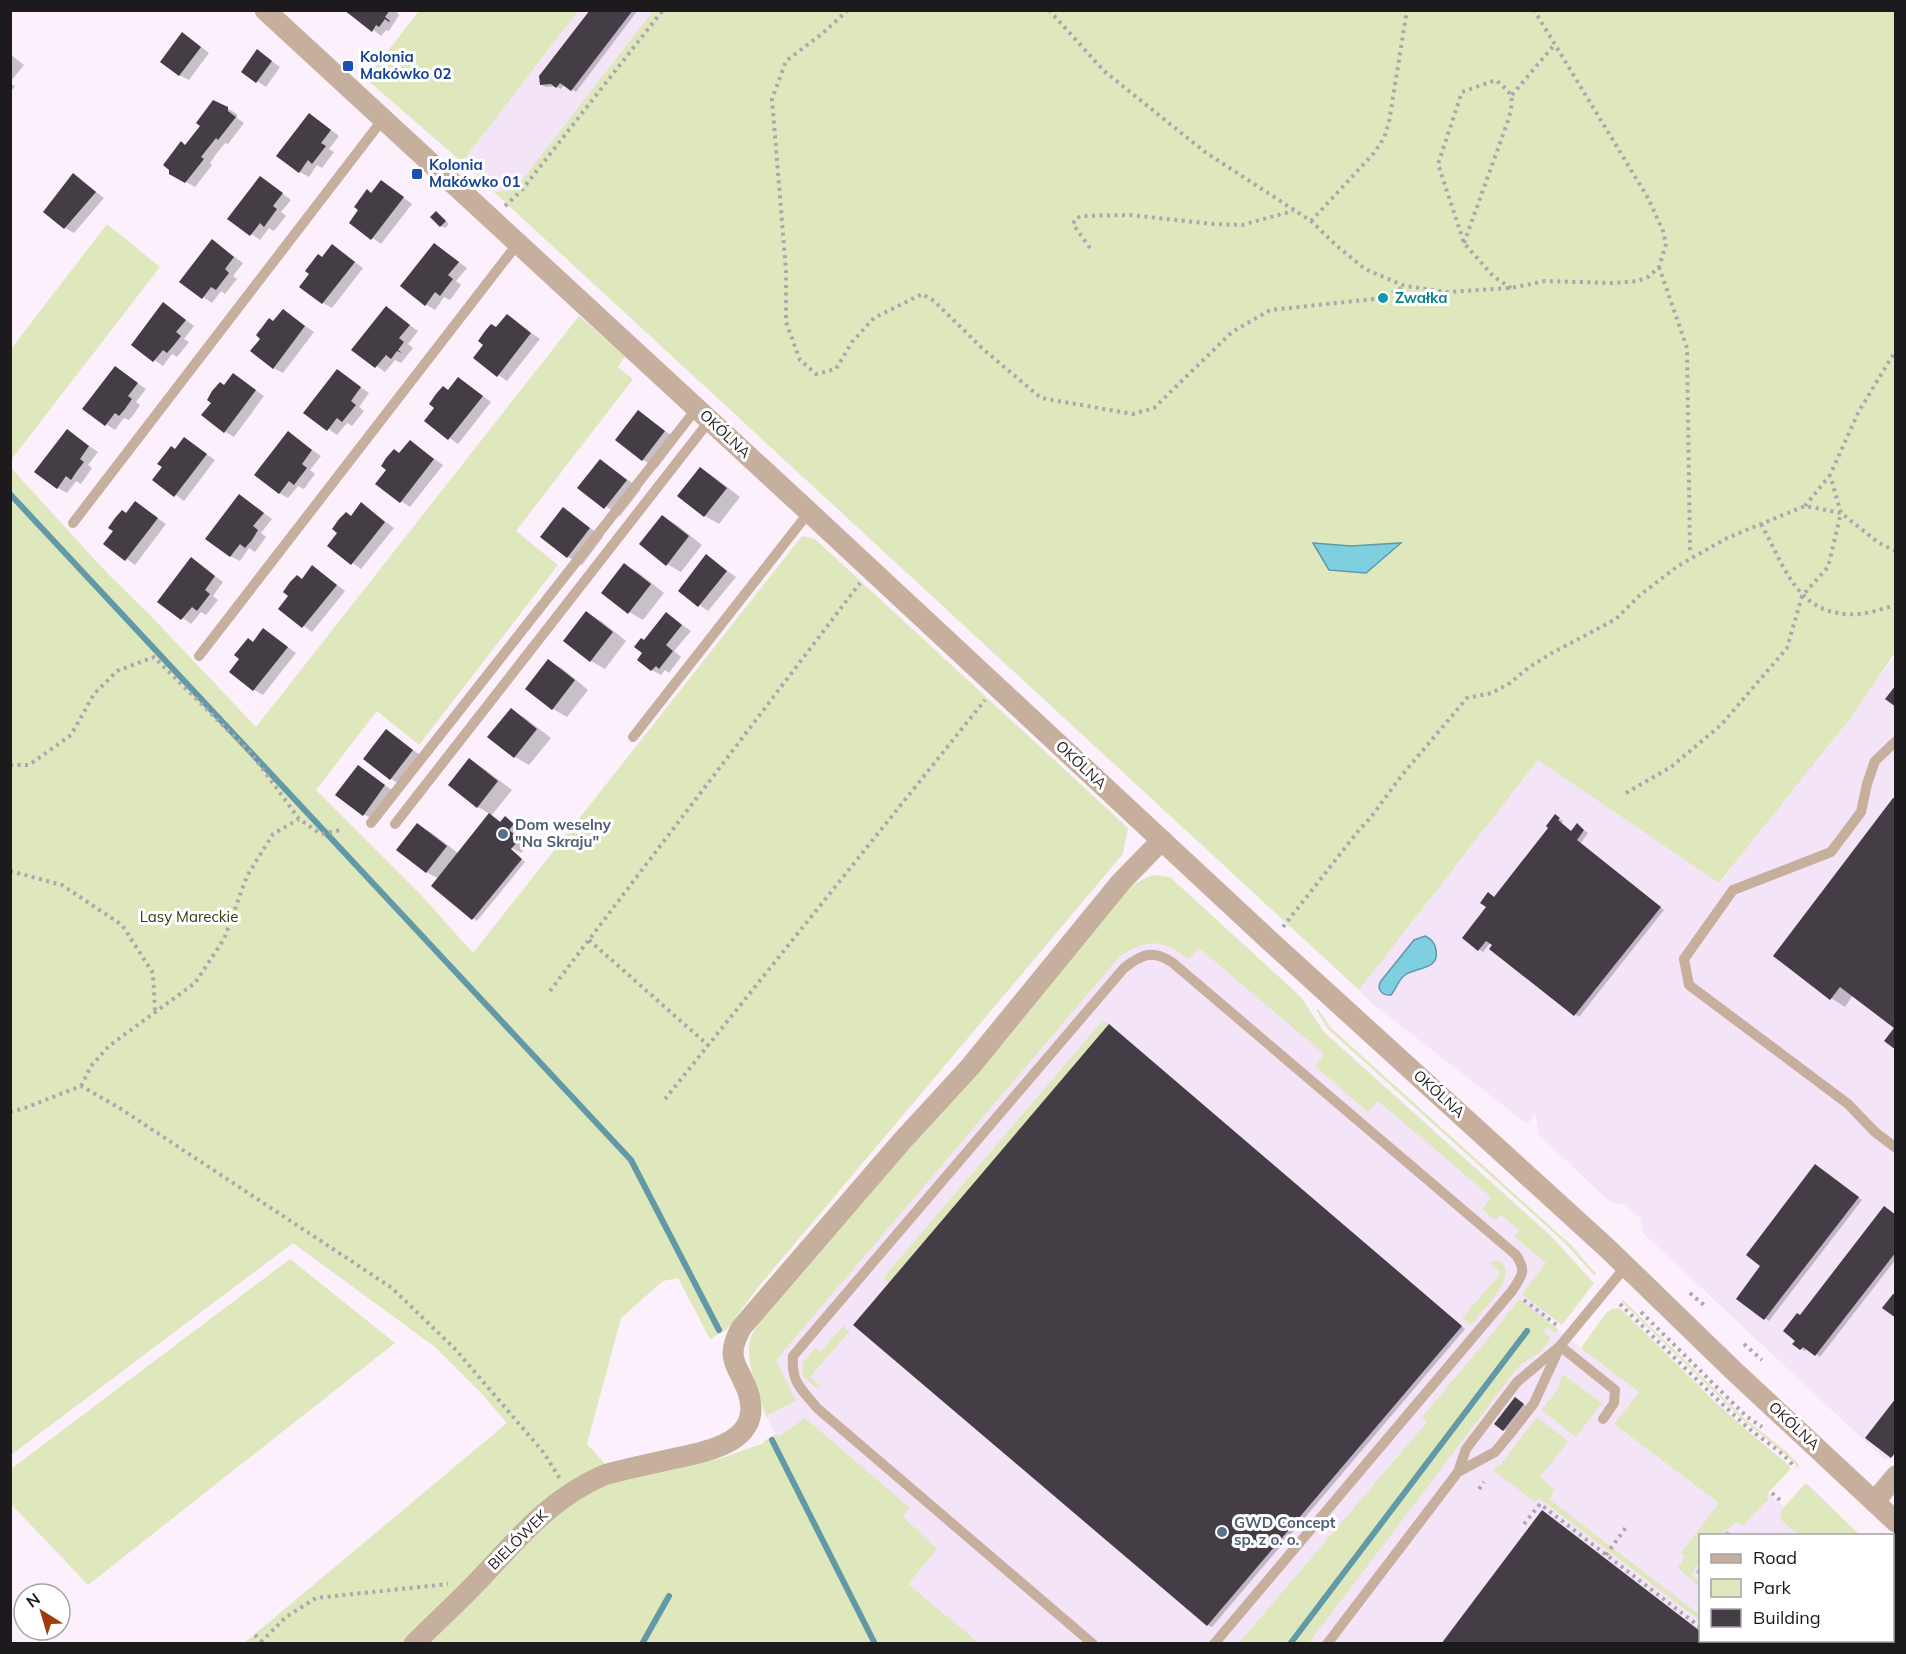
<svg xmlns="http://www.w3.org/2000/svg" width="1906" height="1654" font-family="Mulish,sans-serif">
<rect width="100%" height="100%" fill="#fbf0fc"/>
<!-- industrial -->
<path fill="#f3e4f8" d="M578 11H653L514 190 494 192 462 162Z
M1895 657 1896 1452 1891 1458 1885 1460 1643 1233 1640 1218 1624 1204 1611 1203 1538 1134 1536 1114 1527 1124 1374 1005 1359 990 1538 760 1720 883Z
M1150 879 1580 1277 1547 1322 1745 1472 1815 1535 1700 1536V1640H1892L1895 1643H886L766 1416 753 1373Z"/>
<!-- green -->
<path fill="#dfe8bc" d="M419 11V10L578 11 462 162 366 79Z
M653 11H1895V653L1851 717 1719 883 1538 760 1359 990 494 192 514 190Z
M107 224 160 267 11 460V349Z
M579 316 625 356 618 367 633 379 516 531 558 565 419 745 377 711 316 790 422 896 473 953 802 536 815 539 1128 828 1123 854 759 1286 726 1330 710 1339 678 1278 663 1281 621 1318 587 1444 608 1467 405 1643H244L507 1423 481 1393 435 1347 293 1243 11 1455V468L108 574 151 616 256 727Z
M1153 875 1170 877 1301 997 1324 1032 1551 1236 1594 1283 1562 1325 1522 1294 1546 1263 1514 1236 1519 1230 1501 1215 1495 1220 1482 1209 1491 1197 1378 1101 1368 1112 1315 1066 1324 1054 1199 948 1189 959C1163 939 1147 938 1120 956L776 1360 796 1401 766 1416C760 1396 743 1357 751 1337 756 1325 765 1315 772 1305L1123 893 1138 882Z
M1318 1009 1330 1027 1570 1244 1596 1274 1595 1276 1564 1242 1328 1029 1316 1010Z
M1103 1020 1109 1024 889 1283 883 1278Z
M290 1259 395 1343 88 1585 11 1504V1469Z
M1497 1260C1524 1270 1481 1312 1471 1325L1462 1318 1501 1273 1490 1263Z
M1519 1299 1559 1330 1555 1333 1547 1327 1543 1332 1551 1338 1539 1353 1521 1364 1512 1375 1309 1643H1239L1427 1422 1422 1417 1491 1335Z
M1623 1300 1745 1419 1787 1452 1799 1465V1468L1786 1455 1743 1420 1621 1301Z
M1618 1308 1621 1309 1711 1398 1751 1434 1789 1465 1790 1470 1768 1493 1767 1497 1769 1499 1744 1525 1736 1522 1721 1535 1700 1536V1562L1691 1575 1700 1582V1587L1679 1569 1678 1567 1685 1557 1681 1553 1719 1503 1614 1424 1639 1392 1581 1348 1606 1313 1612 1309Z
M843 1326 850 1331 810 1377 822 1387H815L802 1375 803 1362 815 1348 820 1352Z
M1562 1374 1602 1403 1576 1437 1542 1410 1558 1388Z
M1537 1417 1568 1441 1540 1477 1555 1490 1549 1499 1700 1615V1621L1539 1498 1535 1502 1493 1470 1501 1464Z
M805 1418 910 1508 903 1517 937 1549 908 1584 979 1643 422 1644 556 1512 610 1482 646 1472 719 1459 764 1443V1441L776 1434 778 1437Z
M1806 1483 1860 1535H1798L1783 1522 1780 1515 1783 1508Z"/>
<!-- water -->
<path fill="#7ed0e1" stroke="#6199a6" stroke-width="1.5" d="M1313 543 1351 546 1401 543 1366 573 1329 570Z
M1425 936C1431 939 1435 942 1436 950 1440 970 1416 967 1405 975 1398 980 1397 988 1391 995 1382 996 1376 989 1381 981L1414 940Z"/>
<!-- shadow -->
<path fill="#0003" d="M348 10H399L397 13 399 15 389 31 386 30 381 36Z
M592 10H638L576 92 564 84 561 89 556 86 546 87 542 85Z
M191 39 209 53 189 80 179 75Z
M258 51 280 67 266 87 257 81Z
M10 54 24 65 10 82Z
M10 83 15 86 10 93Z
M227 108 237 114V118L244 123 228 144 225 143 217 153 210 163 212 165 195 187 170 173 186 146Z
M318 120 339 136 329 149 334 152 322 168 317 165 309 177 300 172Z
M261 178 291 200 281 212 286 216 274 231 269 228 260 240 230 219Z
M82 181 104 198 74 233 65 228Z
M390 188 412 204 381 244 351 223Z
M440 215 449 224 445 228 441 226Z
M212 241 243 263 233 276 237 279 225 294 221 291 212 303 181 282Z
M434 244 467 268 456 281 461 285 450 300 444 297 435 310 425 304Z
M341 252 363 268 332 308 323 303V258Z
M164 304 194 326 184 339 189 342 177 357 172 354 163 366 133 345Z
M386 308 418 331 408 344 413 348 401 363 395 360 385 372 353 349Z
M283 311 314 332 283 373 273 368 274 323Z
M507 316 540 339 507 381 475 358Z
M115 368 146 389 136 402 140 405 134 414 129 420 124 418 115 430 106 424Z
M337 371 369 393 359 407 364 411 352 426 347 423 337 435 305 412Z
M234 375 264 396 234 437 224 431 225 386Z
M459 379 491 402 458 444 426 421Z
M638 412 678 440 657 468 643 460Z
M67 431 98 452 88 465 92 468 81 484 76 481 67 493 58 488Z
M288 433 321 456 310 470 315 474 304 489 298 486 288 498 279 493Z
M185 439 215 460 184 501 154 479Z
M410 442 443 465 410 507 401 501 400 455Z
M601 461 641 489 620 516 579 488Z
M700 468 714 477 740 497 719 524 705 516 679 496Z
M249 502 272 519 261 533 266 537 255 552 249 548 240 561 230 556Z
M136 503 166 524 135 565 105 543Z
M362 504 394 528 361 569 329 546Z
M563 509 603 537 582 565 568 557Z
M663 517 677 525 702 545 681 572 667 564Z
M706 556 736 577 708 611 680 591Z
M200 565 223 582 213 596 218 600 206 615 201 612 191 624 159 601Z
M624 565 639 573 664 593 643 620 629 612Z
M313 567 345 591 312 632 280 609Z
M586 613 601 621 626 641 605 669 591 661Z
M667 614 691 631 674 651 681 657 669 673 665 670 661 675 652 670 644 653 645 642Z
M264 630 296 653 263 695 254 690V643Z
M548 661 563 669 588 690 567 717 553 709Z
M511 710 525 718 551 738 529 765 515 757 490 737Z
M386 731 426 759 405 787 391 779Z
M469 760 483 768 512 790 491 816 502 823 506 818 515 824 523 830 518 836 528 845 521 853 510 847 509 849 525 862 477 921 433 886 439 879 426 872 418 825 432 833 459 854 481 825 490 814 478 807Z
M359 767 399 795 378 822 363 814Z
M1896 801 1853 995 1845 1007 1831 998Z
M1555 816 1563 821 1561 824 1571 832 1581 828 1588 833 1580 844 1664 910 1579 1017 1491 948 1494 945 1491 942 1483 952 1464 938 1550 828Z
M1113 1029 1465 1329 1212 1627 1208 1625Z
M1819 1168 1862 1200 1769 1321 1738 1298 1762 1266Z
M1896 1216V1259L1820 1357 1807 1348 1805 1351 1801 1349V1317Z
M1519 1401 1527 1407 1508 1432 1504 1430Z
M1727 1531 1731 1534 1733 1536H1723Z
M1700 1566V1576L1696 1572Z"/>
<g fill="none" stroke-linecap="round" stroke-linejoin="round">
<!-- stream -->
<path stroke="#6199a6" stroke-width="6" d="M10 494 631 1160 719 1330
M772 1440 875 1644
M642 1644 669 1596
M1290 1644 1527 1331"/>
</g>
<!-- building -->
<path fill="#453d46" d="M344 10H390L385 17 390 21 389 22 385 19 379 27 376 25 372 32Z
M590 10H633L571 91 560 83 556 88 551 84 540 85 539 76Z
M182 32 201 47 179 76 160 62Z
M257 49 272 61 256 83 241 72Z
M213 100 228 107V111L236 117 218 140 216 138 208 148 201 157 204 159 185 183 169 174V170L163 165 181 141 185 145 200 126 196 123Z
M309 113 331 130 321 143 326 146 312 164 308 160 299 173 276 156Z
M73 173 96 192 64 229 43 212Z
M260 176 283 193 273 206 277 209 264 227 260 223 250 236 227 219Z
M381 180 404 197 371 240 349 223 358 210 354 207 367 189 371 193Z
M436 211 446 221 440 227 430 217Z
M212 239 234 257 225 269 229 273 222 282 216 290 211 287 202 299 179 282Z
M434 243 459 262 448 275 453 279 446 288 440 296 435 292 425 306 400 286Z
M332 244 355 262 322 304 299 287 309 274 305 271 318 254 322 257Z
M163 302 186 320 176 332 181 336 174 345 167 353 163 350 153 362 131 345Z
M386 306 410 325 399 338 404 342 398 350 402 353 397 351 391 359 386 355 375 368 351 350Z
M283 309 305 326 273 369 250 351 260 339 256 335 263 326 269 318 273 321Z
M507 314 531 333 497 377 473 358 483 345 478 341 485 331 491 324 496 327Z
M115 366 138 383 128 396 132 399 125 409 119 416 115 413 105 426 82 409Z
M337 369 361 387 351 401 356 405 342 422 337 418 327 431 303 413Z
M233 373 256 390 224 433 201 415 211 403 207 400 212 391 220 382 224 385Z
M458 377 483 396 448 440 424 421 434 408 429 404 436 394 443 386 448 390Z
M638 410 665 431 642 461 615 440Z
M67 429 89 446 80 459 84 462 77 471 71 480 66 476 57 489 34 472Z
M288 431 312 450 302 464 307 468 300 477 294 485 289 481 279 494 254 475Z
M184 437 207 454 174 497 152 480 162 467 157 464 165 454 171 446 175 449Z
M410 440 434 459 400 503 375 484 386 470 381 466 386 458 394 449 399 453Z
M600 459 627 480 604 509 577 488Z
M700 467 727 488 704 517 677 496Z
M239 494 264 513 253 526 258 530 252 540 245 548 240 544 230 557 205 539Z
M135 501 158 518 125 561 103 544 113 531 108 528 115 518 122 510 126 513Z
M361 502 385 522 351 565 327 546 337 533 332 529 339 519 346 512 351 516Z
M563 507 590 528 567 558 540 537Z
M662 515 689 536 666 566 639 544Z
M706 554 727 571 698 607 678 591Z
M191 557 215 576 205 590 210 594 197 611 192 607 181 620 157 602Z
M624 563 651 584 628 614 601 593Z
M312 565 337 585 302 628 278 609 288 596 283 592 290 582 297 575 302 579Z
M586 611 613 632 590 662 563 641Z
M666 612 682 625 666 645 673 651 659 669 656 666 651 671 637 660 642 653 634 647 641 638 644 640Z
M263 628 288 647 253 691 229 672 239 659 234 655 248 638 253 642Z
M548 659 575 680 552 710 525 689Z
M1896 685V707L1885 699Z
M511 708 537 729 514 758 487 737Z
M386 729 413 750 390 780 363 759Z
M469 758 498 781 477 808 448 785Z
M358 765 385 785 363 816 335 795Z
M1893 798 1896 799V1050L1884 1041 1894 1028 1840 987 1830 1000 1773 956Z
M489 813 500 822 505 816 514 824 509 830 520 839 511 849 522 859 472 920 431 886Z
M1555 814 1560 818 1558 820 1571 831 1577 823 1584 830 1577 840 1661 907 1574 1016 1489 949 1492 945 1486 941 1478 951 1462 938 1486 907 1480 903 1488 892 1494 897 1548 828 1546 826Z
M417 823 447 846 426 873 396 850Z
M1109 1024 1462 1326 1207 1626 853 1325Z
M1815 1164 1859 1197 1764 1320 1736 1299 1760 1266 1746 1255Z
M1884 1206 1896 1215V1252L1815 1356 1803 1347 1800 1350 1792 1344 1795 1341 1783 1331 1797 1313 1800 1315Z
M1893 1294 1896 1295V1318L1882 1308Z
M1515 1397 1524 1404 1503 1431 1494 1424Z
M1896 1398V1452L1891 1458 1865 1438Z
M1542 1510 1700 1631 1701 1641H1713L1717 1644H1441Z"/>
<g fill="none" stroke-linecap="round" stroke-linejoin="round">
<!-- path -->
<path stroke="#aea6af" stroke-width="4" stroke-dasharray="3 4.5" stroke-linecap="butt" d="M848 10 823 33 786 61 772 99 786 271V322L800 360 816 374 836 369 852 342 874 318 922 294 934 301 983 349 1041 398 1133 414 1154 408 1232 332 1270 310 1383 298 1405 286
M1049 10 1104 71 1205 152 1311 221 1337 246 1365 269 1405 286 1447 292 1511 288 1545 281 1614 283 1637 281 1648 277 1659 267 1666 244 1663 231 1648 198 1534 10
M1512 95 1555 44
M505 206 521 191 663 10
M1311 221 1374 153 1384 138 1389 122 1407 10
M1464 243 1509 118C1514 95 1513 95 1496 80L1462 92 1438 164 1464 243 1493 276 1511 288
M1090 248 1073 224 1075 219 1081 216 1130 215 1213 224 1242 225 1293 211
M1659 267 1687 348 1690 552
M1805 506 1830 475
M1761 524C1786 568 1797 618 1859 614 1871 613 1884 608 1896 605
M10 765H29L71 735 94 694 117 671 154 657 251 753 299 819 321 834 341 830
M1626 793 1671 767 1721 725 1787 648 1802 596 1828 567 1841 513 1830 475 1859 411 1896 350
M10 871 62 885 122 925 153 973 155 1010
M1283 927 1359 830 1371 817 1402 775 1467 698 1492 693 1510 683 1528 668 1552 653 1616 619 1640 595 1678 566 1727 538 1805 506 1841 513 1879 543 1896 551
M589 940 709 1046
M550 991 860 583
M81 1086 91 1066 109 1046 195 983 224 939 247 876 273 834 299 819
M665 1099 985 700
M10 1112 25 1108 81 1086 118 1107 392 1288 456 1350 544 1453 560 1479
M1690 1293 1705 1306
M1524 1300 1558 1326
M1620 1304C1662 1345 1703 1387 1746 1426 1762 1440 1783 1451 1795 1468
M1641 1312 1746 1416 1762 1427
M1744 1344 1762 1360
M1479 1489 1484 1482
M1772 1493 1780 1500
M1524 1524 1540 1504 1700 1627
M1892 1548 1896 1550
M1606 1555 1627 1526
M255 1635 263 1643
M1718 1640 1722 1644
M261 1642 286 1617 316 1598 448 1584"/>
<!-- lane -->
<path stroke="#c6af9c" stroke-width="10" d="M73 523 383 119
M199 656 518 243
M633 737 809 512
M1896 741 1875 761 1867 784 1861 812 1831 852 1733 890 1684 959 1689 985 1848 1104 1875 1132 1896 1148
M371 823 697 408
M395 824 710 420
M1560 1346 1615 1390 1614 1403 1603 1419
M1458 1472 1495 1452 1514 1429 1534 1403 1559 1349
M1093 1644 817 1408C801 1388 791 1383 793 1356L1124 968C1142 954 1153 949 1173 963L1516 1255C1527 1272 1522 1275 1512 1291L1214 1644
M1327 1644 1458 1472 1466 1449 1517 1382 1560 1346 1626 1266"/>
<!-- street -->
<path stroke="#c6af9c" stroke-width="21" d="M265 10 809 512 1271 942 1607 1248 1734 1371 1896 1522
M1874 1502 1896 1476
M414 1644C435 1623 457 1603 477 1582 518 1539 549 1499 604 1475 625 1469 646 1465 667 1460 702 1452 765 1445 748 1392 738 1364 724 1360 741 1328L902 1141 970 1067 1121 882 1162 840"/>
</g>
<!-- markers -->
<g fill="#1a4fb4" stroke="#fff" stroke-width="2">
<rect x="342" y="60" width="12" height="12" rx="3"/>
<rect x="411" y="168" width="12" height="12" rx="3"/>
</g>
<circle fill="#0f9aa8" stroke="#fff" stroke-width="2" cx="1383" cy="298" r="6"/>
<g fill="#5c6f8a" stroke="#fff" stroke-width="2">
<circle cx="503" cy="834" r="6"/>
<circle cx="1222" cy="1532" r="6"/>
</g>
<g text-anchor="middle" stroke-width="6" stroke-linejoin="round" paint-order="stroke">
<!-- transit labels -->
<g font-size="15" font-weight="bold" fill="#164399" stroke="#fff" text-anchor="start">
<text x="360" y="62">Kolonia<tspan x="360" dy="17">Makówko 02</tspan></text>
<text x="429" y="170">Kolonia<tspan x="429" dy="17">Makówko 01</tspan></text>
</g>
<!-- culture labels -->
<g font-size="15" font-weight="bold" fill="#0d838f" stroke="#fff" text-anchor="start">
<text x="1395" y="303">Zwałka</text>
</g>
<!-- street labels -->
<g font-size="15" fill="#1d1a1e" stroke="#fff">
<text transform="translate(725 434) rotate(43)" y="5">OKÓLNA</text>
<text transform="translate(1081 765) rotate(43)" y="5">OKÓLNA</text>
<text transform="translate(1439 1094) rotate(42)" y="5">OKÓLNA</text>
<text transform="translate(1794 1426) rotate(43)" y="5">OKÓLNA</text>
<text transform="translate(518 1540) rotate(-45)" y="5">BIELÓWEK</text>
</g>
<!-- service labels -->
<g font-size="15" font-weight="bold" fill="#4e5e75" stroke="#fff" text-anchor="start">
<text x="515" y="830">Dom weselny<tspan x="515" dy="17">"Na Skraju"</tspan></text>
<text x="1234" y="1528">GWD Concept<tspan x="1234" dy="17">sp. z o. o.</tspan></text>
</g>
<!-- park labels -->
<g font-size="15" fill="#353b0b" stroke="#fff">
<text x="189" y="922">Lasy Mareckie</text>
</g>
</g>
<!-- border -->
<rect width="1906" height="1654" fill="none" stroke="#1d1a1e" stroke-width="24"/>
<!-- legend -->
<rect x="1699" y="1534" width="195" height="108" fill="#ffffff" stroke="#a5a3a5" stroke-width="1.5"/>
<rect x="1711" y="1554" width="30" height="9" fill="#c6af9c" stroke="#a5a3a5" stroke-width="1.5"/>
<text x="1753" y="1564" font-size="18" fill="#1d1a1e">Road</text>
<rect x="1711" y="1579" width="30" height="18" fill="#dfe8bc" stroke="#a5a3a5" stroke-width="1.5"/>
<text x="1753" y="1594" font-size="18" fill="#1d1a1e">Park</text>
<rect x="1711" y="1609" width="30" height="18" fill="#453d46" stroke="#a5a3a5" stroke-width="1.5"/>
<text x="1753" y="1624" font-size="18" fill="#1d1a1e">Building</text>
<!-- north arrow -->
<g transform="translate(42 1612) rotate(323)"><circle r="28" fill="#ffffff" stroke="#a5a3a5" stroke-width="1.5"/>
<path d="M0-4.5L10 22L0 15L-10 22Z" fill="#a03b0d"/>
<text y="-9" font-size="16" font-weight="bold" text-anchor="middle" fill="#1d1a1e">N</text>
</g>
</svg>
